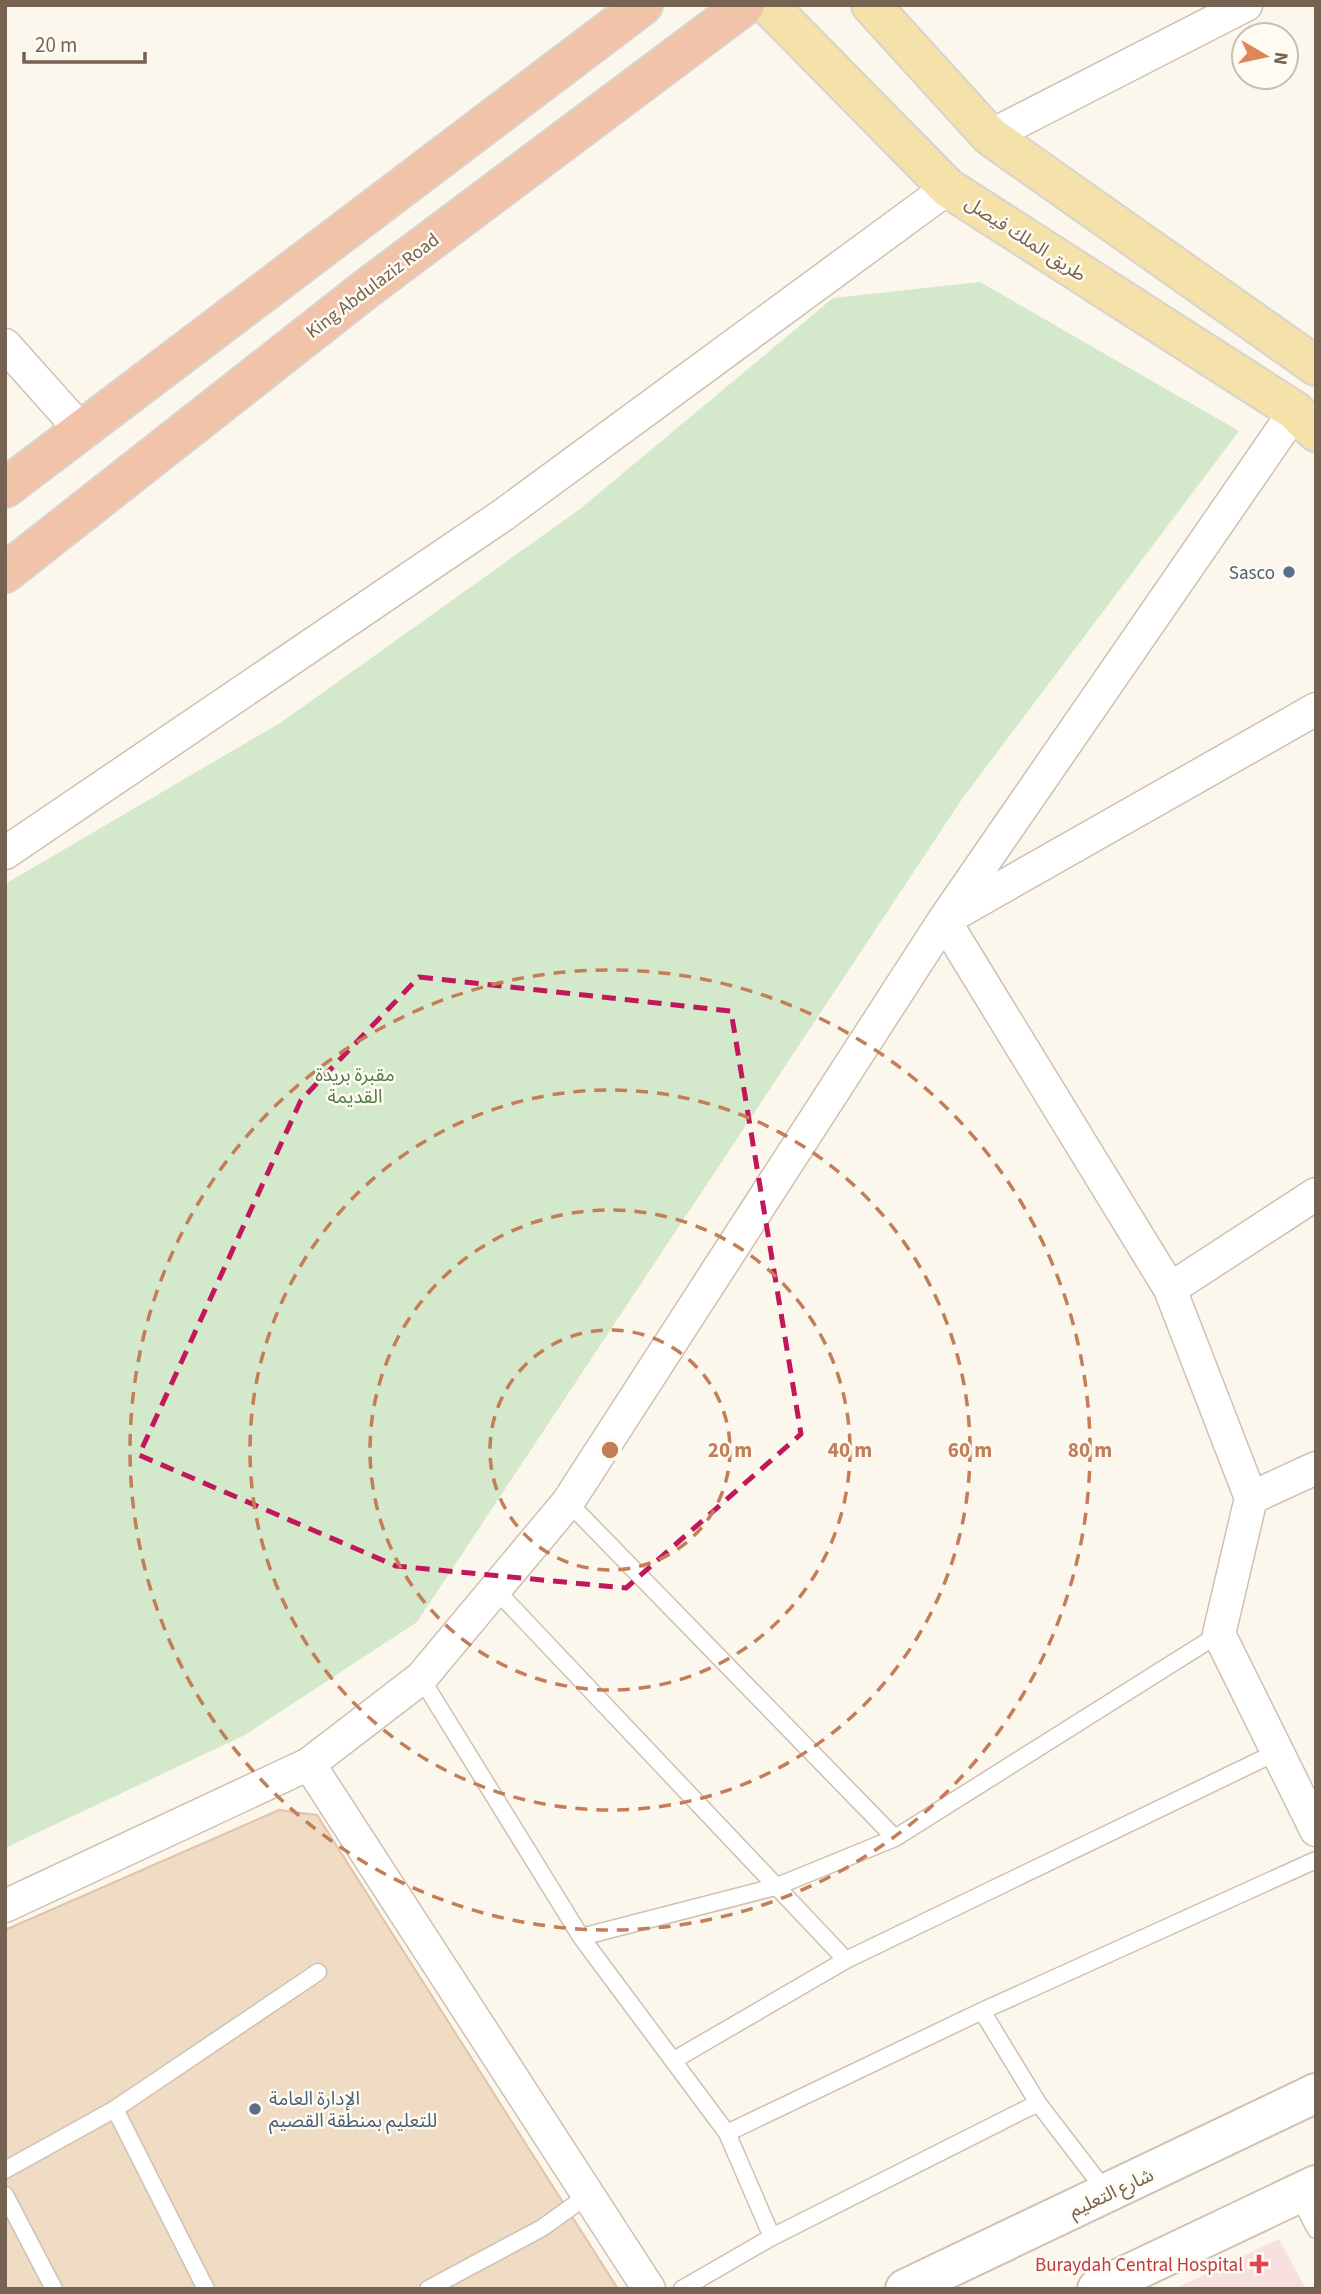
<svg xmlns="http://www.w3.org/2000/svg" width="1321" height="2294" font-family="'Source Sans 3','Noto Sans Arabic',sans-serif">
<rect width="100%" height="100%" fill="#fcf7ec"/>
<!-- medical -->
<path fill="#f9e0e0" d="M1279 2239 1306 2289H1174Z"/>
<!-- green -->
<path fill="#d4e9cb" d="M980 282 1239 431 962 799 417 1622 245 1735 5 1848V884L280 723 580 509 833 298Z"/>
<!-- building -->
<path fill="#f0dbc5" stroke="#e1c3a7" stroke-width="2" d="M279 1810 317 1815 618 2289H5V1930Z"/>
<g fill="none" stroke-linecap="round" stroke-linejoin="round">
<defs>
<path id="lane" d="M568 1502 895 1838
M495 1589 846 1960 1277 1752
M421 1678 581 1937 775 1887 895 1838 1219 1634
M581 1937 727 2133 772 2237 682 2289
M982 2011 1038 2103 1107 2193
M674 2060 846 1960
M115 2109 206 2289
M727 2133 982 2011 1316 1860
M5 2170 115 2109 318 1972
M1297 2194 1316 2230
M5 2195 54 2289
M772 2237 1038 2103
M428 2289 542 2228 588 2195"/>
<path id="street" d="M990 136 1246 5
M5 345 80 429
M1316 709 944 920 1170 1289 1251 1498 1219 1634 1316 1830
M5 853 503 515 948 188
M1170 1289 1316 1194
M1251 1498 1316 1468
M309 1764 649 2289
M5 1906 309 1764 421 1678 568 1502 944 920 1295 411"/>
<path id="secondary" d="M905 2289 1316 2093
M1097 2289 1316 2185"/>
<path id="primary" d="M768 5 948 188 1295 411 1316 432
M871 5 990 136 1316 366"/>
<path id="highway" d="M5 488 643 5
M5 573 366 289 745 5"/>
</defs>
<!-- lane casing -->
<use href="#lane" stroke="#cec1b2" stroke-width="19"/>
<!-- street casing -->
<use href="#street" stroke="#cec1b2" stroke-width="35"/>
<!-- secondary casing -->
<use href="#secondary" stroke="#d0c2b0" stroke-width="42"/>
<!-- primary casing -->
<use href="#primary" stroke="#d9d3ce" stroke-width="42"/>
<!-- highway casing -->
<use href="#highway" stroke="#d9d3ce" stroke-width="42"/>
<!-- lane -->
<use href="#lane" stroke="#fff" stroke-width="16"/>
<!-- street -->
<use href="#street" stroke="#fff" stroke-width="32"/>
<!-- secondary -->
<use href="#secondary" stroke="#fff" stroke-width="38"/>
<!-- primary -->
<use href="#primary" stroke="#f5e1aa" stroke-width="38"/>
<!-- highway -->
<use href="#highway" stroke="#f1c3a8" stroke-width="38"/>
</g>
<!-- marked area -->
<path fill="none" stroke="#c2185b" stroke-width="5" stroke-dasharray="14 9" stroke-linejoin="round" d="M419 977 731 1011 801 1434 626 1588 396 1566 139 1455 301 1100Z"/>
<!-- distance rings -->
<g fill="none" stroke="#c37d58" stroke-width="3.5" stroke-dasharray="12 9">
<circle cx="610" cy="1450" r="120"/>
<circle cx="610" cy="1450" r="240"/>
<circle cx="610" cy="1450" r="360"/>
<circle cx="610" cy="1450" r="480"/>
</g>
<!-- markers -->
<g fill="#5c6f8a" stroke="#fefbf3" stroke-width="2.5">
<circle cx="1289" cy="572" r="7"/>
<circle cx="255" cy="2109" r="7"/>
</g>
<path fill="#e0444e" stroke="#fefbf3" stroke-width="2.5" d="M1255.5 2253.5h7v7h7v7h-7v7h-7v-7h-7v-7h7z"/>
<g text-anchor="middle" stroke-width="5" stroke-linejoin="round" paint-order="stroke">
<!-- street labels -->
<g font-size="19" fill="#766250" stroke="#fefbf3">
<text transform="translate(1026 238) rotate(33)" y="7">طريق الملك فيصل</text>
<text transform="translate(372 285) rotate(-37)" y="7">King Abdulaziz Road</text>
<text transform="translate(1111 2192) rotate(-25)" y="7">شارع التعليم</text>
</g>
<!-- service labels -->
<g font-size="19" fill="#4e5e75" stroke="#fefbf3" text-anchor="end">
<text x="1275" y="579">Sasco</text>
<text x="269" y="2105" text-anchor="start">الإدارة العامة<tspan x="269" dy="22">للتعليم بمنطقة القصيم</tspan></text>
</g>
<!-- park labels -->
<g font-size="19" fill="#527b48" stroke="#fefbf3">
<text x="355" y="1081">مقبرة بريدة<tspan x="355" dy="22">القديمة</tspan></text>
</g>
<!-- health labels -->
<g font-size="19" fill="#be3a42" stroke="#fefbf3" text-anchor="end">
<text x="1243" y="2271">Buraydah Central Hospital</text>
</g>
</g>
<circle cx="610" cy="1450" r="10" fill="#c37d58" stroke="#fefbf3" stroke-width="3.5"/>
<g font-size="21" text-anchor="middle" font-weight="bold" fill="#c37d58" stroke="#fefbf3" stroke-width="5" stroke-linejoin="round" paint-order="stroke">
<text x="730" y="1457">20 m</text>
<text x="850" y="1457">40 m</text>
<text x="970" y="1457">60 m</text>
<text x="1090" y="1457">80 m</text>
</g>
<!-- border -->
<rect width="1321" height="2294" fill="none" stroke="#766250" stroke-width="14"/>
<!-- north arrow -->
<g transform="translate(1265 56) rotate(99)"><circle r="33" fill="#fefbf3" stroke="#c8beb2" stroke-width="2"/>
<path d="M0-5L12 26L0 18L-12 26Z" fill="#dd865a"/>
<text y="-10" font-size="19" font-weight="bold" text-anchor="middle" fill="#766250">N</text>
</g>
<!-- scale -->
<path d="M24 52v10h121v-10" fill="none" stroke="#766250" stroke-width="3.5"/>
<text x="35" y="52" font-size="21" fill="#766250" stroke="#fefbf3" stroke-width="5" paint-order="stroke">20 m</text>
</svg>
